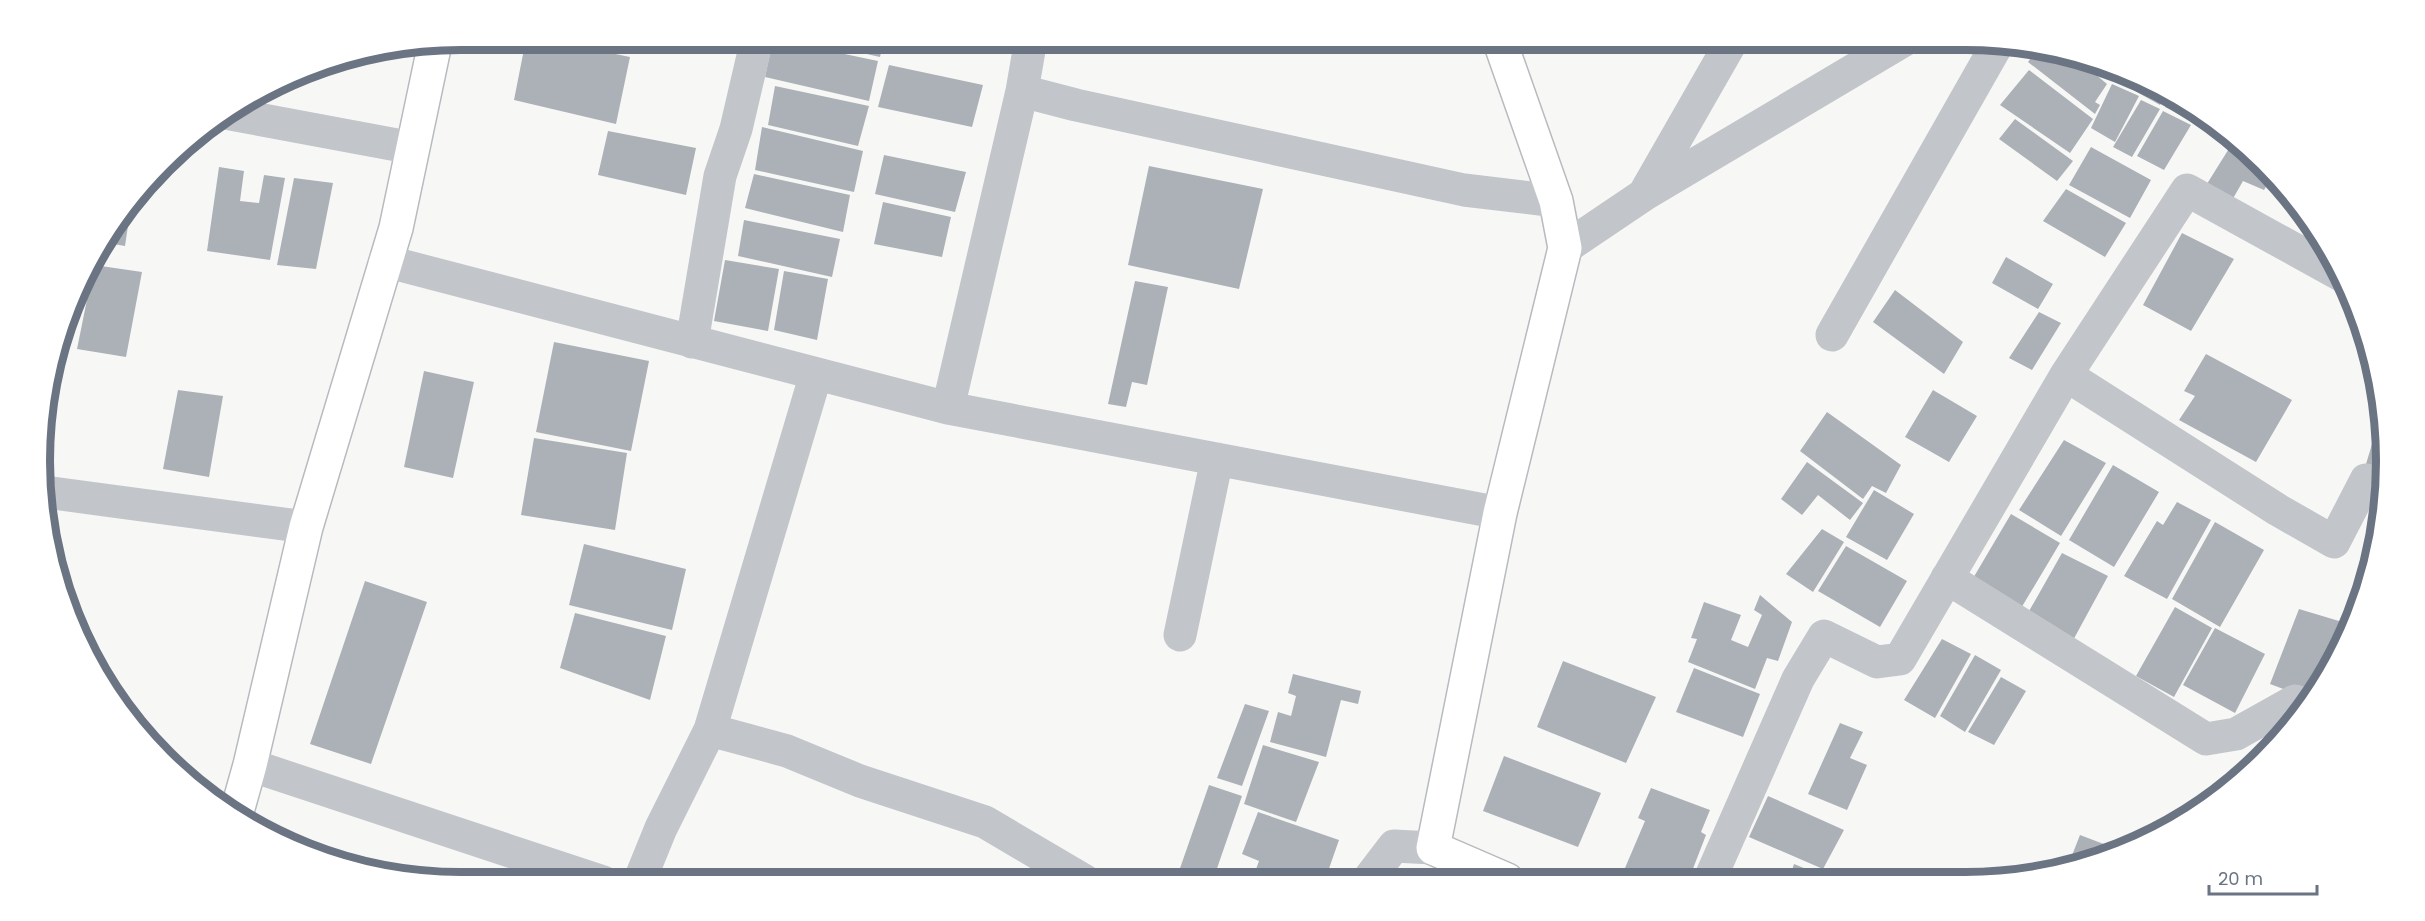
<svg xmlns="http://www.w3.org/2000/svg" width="2425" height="921" font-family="Poppins,sans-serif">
<rect width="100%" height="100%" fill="#f7f8f6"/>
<!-- building -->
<path fill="#acb1b7" d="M526 39H543L630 57 616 124 514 100Z
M566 39H610L608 49Z
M642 39H706L704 53Z
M773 39 878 61 869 101 765 77Z
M800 39H884L880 57Z
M2032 48 2074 53 2101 64 2094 73 2107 84 2095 102 2100 105 2095 114 2028 62 2036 51Z
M889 65 983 85 972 127 878 107Z
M2029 70 2093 119 2070 153 2000 105Z
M2117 70 2151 83 2167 93 2160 105 2112 78Z
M2112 84 2139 96 2115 142 2091 128Z
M775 86 869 106 858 146 768 125Z
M2172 95 2198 112 2193 122 2165 107Z
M2141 100 2160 109 2132 157 2113 147Z
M2163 111 2191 125 2164 170 2137 156Z
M2015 119 2073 161 2057 181 1999 139Z
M762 127 863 151 854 192 755 170Z
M608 131 696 148 686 195 598 175Z
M2235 139 2273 175 2264 190 2243 181 2231 202 2205 187Z
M2091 147 2151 180 2130 218 2069 185Z
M884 155 966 172 955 212 875 194Z
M1149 166 1263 189 1239 289 1128 265Z
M219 167 244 171 240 201 259 203 264 175 285 178 270 260 207 251Z
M754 174 850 195 843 232 745 208Z
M294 178 333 183 316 269 277 265Z
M2278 179 2294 201 2293 202 2272 190Z
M2066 189 2126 223 2105 257 2043 221Z
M883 202 951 217 942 257 874 244Z
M131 206 125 246 102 242 124 215Z
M744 220 840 239 832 277 738 256Z
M2182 233 2234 259 2191 331 2143 305Z
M2006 257 2053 284 2038 309 1992 283Z
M725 260 779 269 768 331 714 321Z
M94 265 142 272 126 357 77 349Z
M784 271 828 279 817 340 774 330Z
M1135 281 1168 287 1147 385 1132 382 1126 407 1108 404Z
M1895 290 1963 342 1944 374 1873 322Z
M2039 312 2061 323 2032 370 2009 358Z
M554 342 649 361 631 451 536 432Z
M2206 354 2292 400 2256 462 2179 420 2195 396 2184 391Z
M424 371 474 382 453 478 404 467Z
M178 390 223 396 209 477 163 469Z
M1933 390 1977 416 1949 462 1905 437Z
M2382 411H2383L2384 469 2366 464Z
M1827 412 1901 465 1886 493 1872 486 1863 499 1800 451Z
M534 438 627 453 615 530 521 515Z
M2064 440 2106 463 2061 536 2019 510Z
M1807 462 1863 503 1850 520 1818 495 1802 515 1781 499Z
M2113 465 2159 492 2114 567 2069 540Z
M1874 490 1914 514 1887 560 1846 537Z
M2177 502 2211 520 2167 599 2124 576 2157 521 2163 525Z
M2011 514 2060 543 2017 615 1969 585Z
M2215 522 2264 550 2220 627 2172 599Z
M1822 529 1844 542 1813 592 1786 574Z
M584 544 686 569 672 630 569 605Z
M1846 546 1907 581 1880 627 1818 591Z
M2062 553 2108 576 2071 644 2024 620Z
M365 581 427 602 371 764 310 744Z
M1760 595 1792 622 1778 661 1767 658 1755 689 1688 662 1697 639 1691 638 1704 602 1741 615 1731 640 1748 647 1762 615 1754 610Z
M2175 607 2212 628 2174 697 2136 676Z
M2299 609 2349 624 2329 672 2308 698 2270 684Z
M575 613 666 636 650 700 560 668Z
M2215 628 2265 654 2235 713 2183 685Z
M1942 639 1971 654 1935 718 1904 700Z
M1975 655 2001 670 1965 732 1940 716Z
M1563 661 1656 697 1626 763 1537 727Z
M1694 668 1760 694 1743 737 1676 712Z
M1293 674 1361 691 1358 704 1341 700 1326 757 1270 742 1278 712 1291 716 1296 696 1288 693Z
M2001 677 2026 691 1994 745 1968 732Z
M1245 704 1269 711 1242 786 1217 778Z
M1840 723 1863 732 1850 758 1867 765 1847 810 1808 794Z
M1263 745 1319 762 1296 822 1244 804Z
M1504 756 1601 793 1578 847 1483 811Z
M1209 785 1242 796 1213 880H1200L1178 874Z
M1651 788 1710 810 1701 832 1706 835 1689 879H1653L1625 868 1645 821 1638 818Z
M1768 796 1844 830 1823 869 1749 837Z
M1258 812 1339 840 1325 880H1252L1259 861 1242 854Z
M2080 835 2117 849 2069 863Z
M1794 864 1821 875 1820 879H1789Z
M1996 870 2016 878H1993Z"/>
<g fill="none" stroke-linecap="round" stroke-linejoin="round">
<defs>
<path id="secondary" d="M1499 39 1556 201 1565 248 1500 513 1433 848 1507 880
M236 815 250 765 306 527 396 228 435 43"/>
</defs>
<!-- secondary casing -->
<use href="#secondary" stroke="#b7babf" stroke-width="36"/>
<!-- street -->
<path stroke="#c2c5c9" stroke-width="33" d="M1031 39 1022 91 1076 105 1464 190 1556 201
M1022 91 948 408 1500 513
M225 113 413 148
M1646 191 1733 39
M1565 248 1645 194 1906 39
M385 261 948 408
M1832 335 1998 43
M692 342 720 176 736 129 757 39
M2066 375 2278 510 2334 542 2366 480 2385 487
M45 492 306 527
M1947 578 2206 739 2236 734 2295 701 2303 704
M1180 635 1217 459
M710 730 816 374
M250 765 603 882
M1710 879 1798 679 1824 636 1877 662 1900 659 2066 375 2187 190 2341 275
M1368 880 1394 846 1433 848
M639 882 661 828 710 730 787 751 860 781 985 822 1085 881"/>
<!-- secondary -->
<use href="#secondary" stroke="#fff" stroke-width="33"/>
</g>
<!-- crop -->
<path d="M0 0H2425V921H0ZM461 50H1965A411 411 0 0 1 2376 461V461A411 411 0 0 1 1965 872H461A411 411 0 0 1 50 461V461A411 411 0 0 1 461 50Z" fill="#fff" fill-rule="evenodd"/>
<path fill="none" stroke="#6b7483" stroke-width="8" d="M461 50H1965A411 411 0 0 1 2376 461V461A411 411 0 0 1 1965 872H461A411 411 0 0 1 50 461V461A411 411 0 0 1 461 50Z"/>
<!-- scale -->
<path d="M2209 885v9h108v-9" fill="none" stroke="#6b7483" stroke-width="3"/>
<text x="2218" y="885" font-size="18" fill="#6b7483" stroke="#ffffff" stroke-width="4.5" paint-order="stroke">20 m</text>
</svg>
